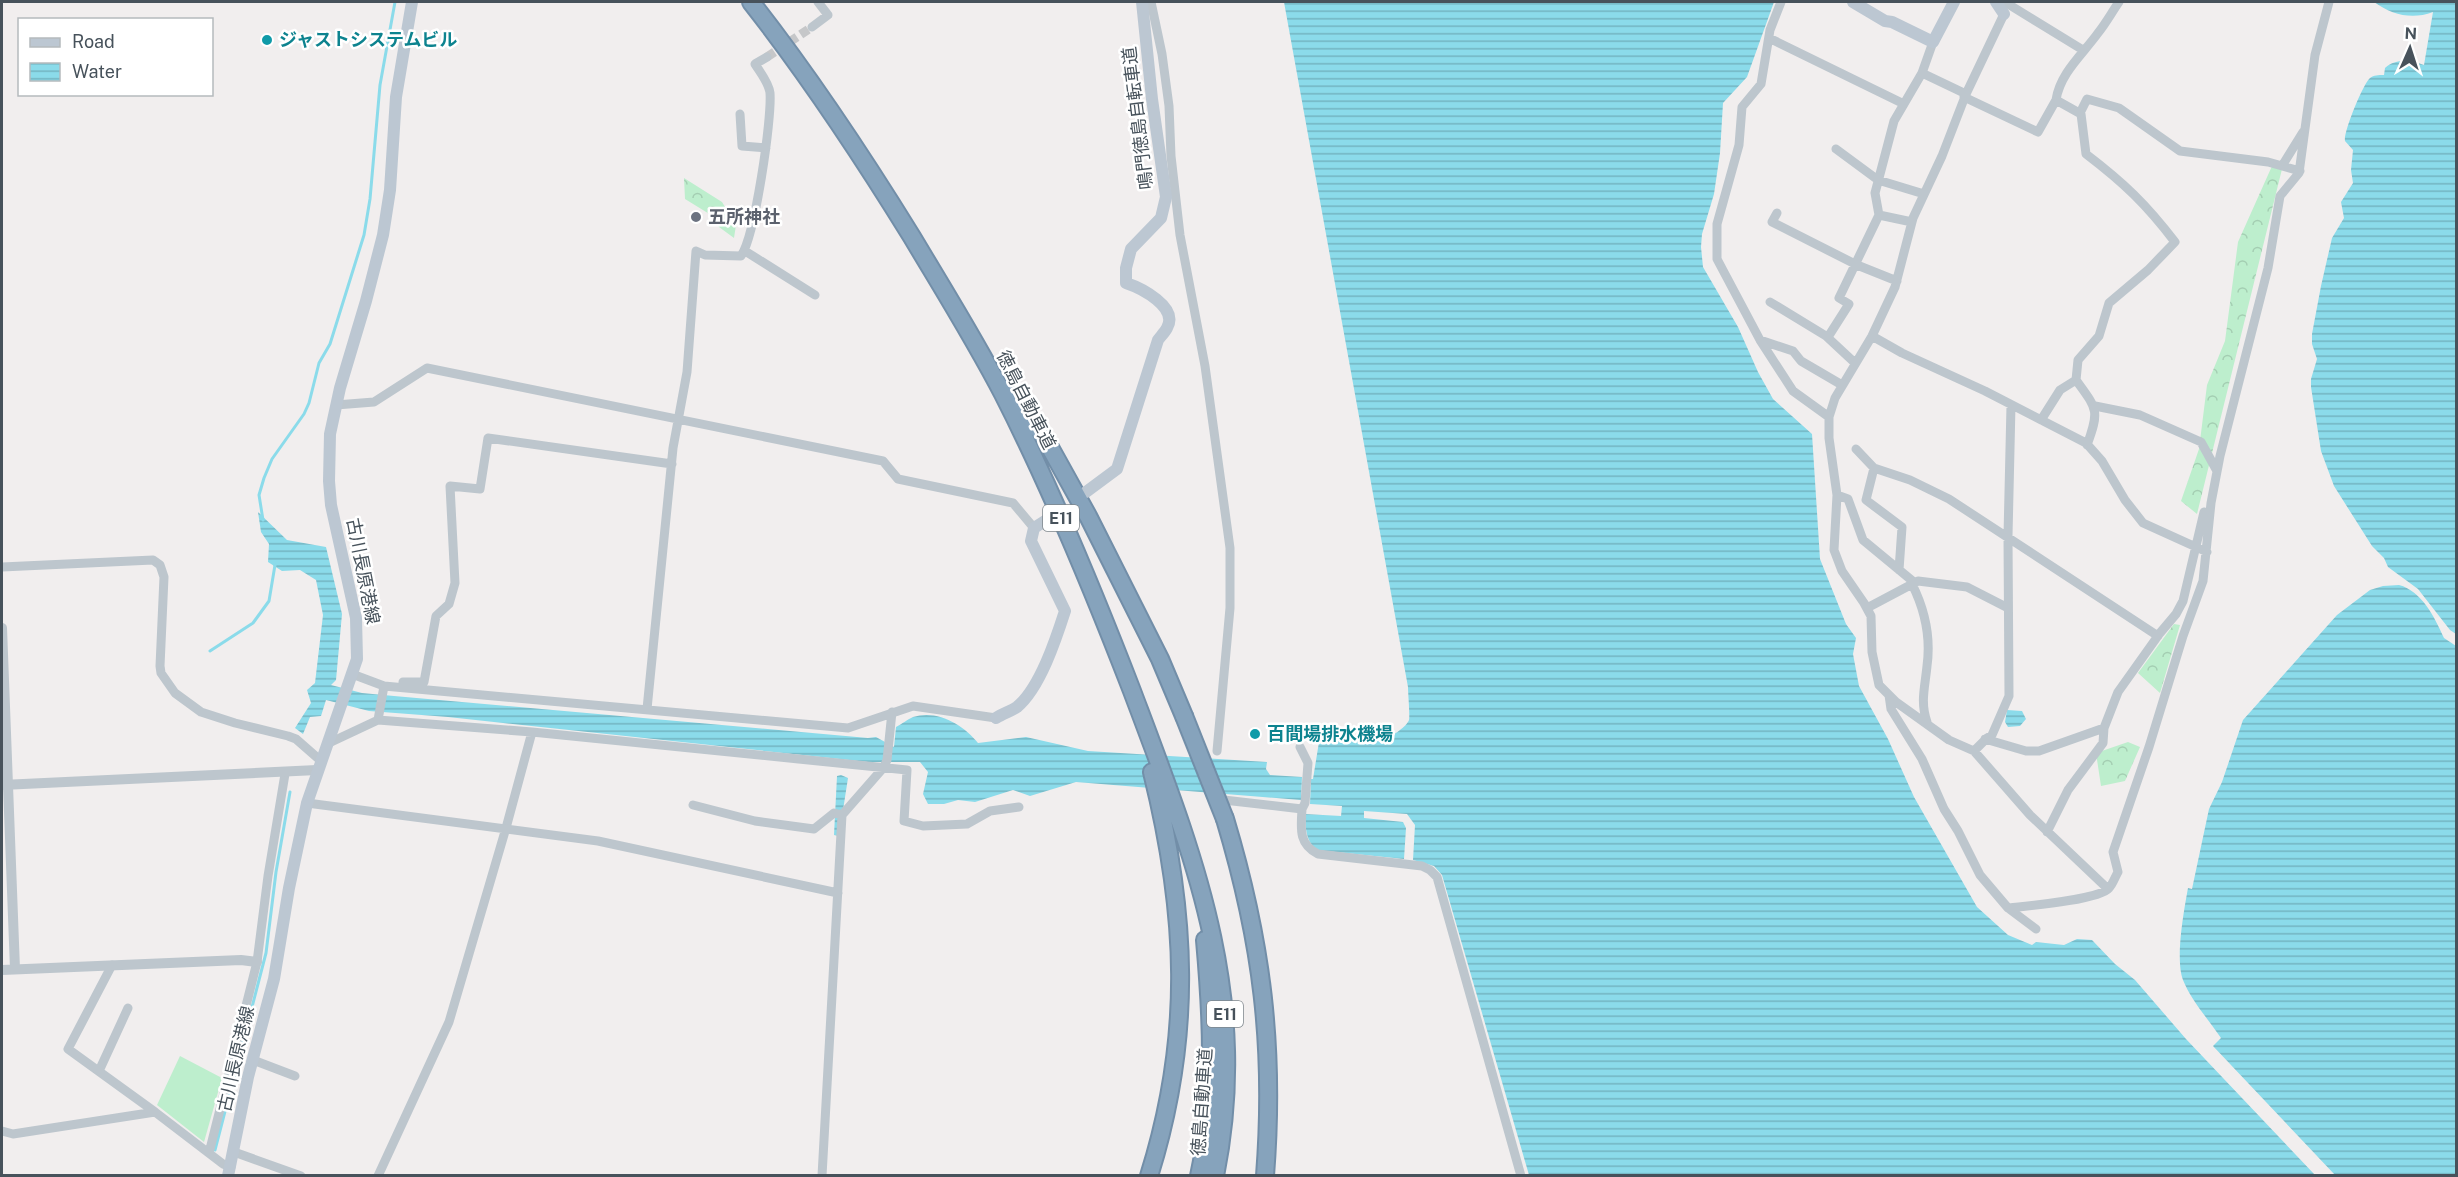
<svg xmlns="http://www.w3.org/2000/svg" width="2458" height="1177" font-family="'Public Sans','Noto Sans JP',sans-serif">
<defs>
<pattern id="forest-crowns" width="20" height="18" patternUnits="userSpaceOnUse" patternTransform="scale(1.5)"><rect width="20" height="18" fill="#bdeecd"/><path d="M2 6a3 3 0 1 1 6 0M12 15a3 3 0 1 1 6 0" fill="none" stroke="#a4ceb2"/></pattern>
<pattern id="water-rules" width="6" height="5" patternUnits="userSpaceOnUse" patternTransform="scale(1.5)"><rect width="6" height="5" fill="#8bdbea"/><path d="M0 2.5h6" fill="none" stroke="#73b4c1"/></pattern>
</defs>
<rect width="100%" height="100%" fill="#f1eeee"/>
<!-- green -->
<path fill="#bdeecd" d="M180 1056 222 1078 204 1142 157 1105Z"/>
<!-- forest -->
<path fill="url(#forest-crowns)" d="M2272 166 2282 169 2197 514 2181 501 2199 449 2207 385 2225 341 2238 242Z
M684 178 722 202 736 225 734 238 719 227 711 215 685 199Z
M2174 624 2180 625 2160 693 2138 673Z
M2128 742 2140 747 2125 781 2101 786 2096 753Z"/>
<!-- water -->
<path fill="url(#water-rules)" d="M1284 2H1774L1747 77 1723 103 1720 153 1714 194 1702 234 1701 247 1703 267 1738 327 1758 372 1773 399 1812 434 1820 559 1846 624 1856 638 1853 654 1859 686 1888 739 1914 797 1977 907 2008 935 2032 945 2036 942 2064 945 2077 939 2092 940 2115 964 2135 980 2186 1039 2315 1175H1529L1442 875 1434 866 1413 860 1415 825 1407 814 1364 811V818L1403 822 1406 828 1404 859 1316 850C1305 839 1306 828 1305 814L1341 816 1342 806 1310 804 1311 779H1313L1319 742C1339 724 1376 750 1400 730 1403 728 1408 723 1409 720 1410 716 1408 693 1408 687Z
M2374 2H2456V634L2450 630 2418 589 2388 567 2384 558 2372 546 2334 486 2321 451 2311 387V379L2317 359 2312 344V334L2321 286 2332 238 2344 218 2341 202 2353 183 2351 170 2353 150 2345 141C2343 133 2363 84 2370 78 2374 75 2378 75 2384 75L2385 68C2397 58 2410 60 2424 65L2433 12C2412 20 2392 15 2374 2Z
M258 512 287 540 326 547 342 614 336 680 331 685 362 693 394 696 868 738 876 737 894 747 896 727C902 724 908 719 913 717 937 709 964 725 978 743L1026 737 1088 751 1267 762 1266 769 1270 775 1302 777 1301 800 1076 782 1030 796 1013 790 975 802 958 800 944 804H928L923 794 928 772 920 762H868L448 717 369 711 326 700 321 716 310 717 303 734 295 728 311 703 307 690 315 683 323 615 316 580 300 570 282 571 268 562 269 544 261 532Z
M2399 585C2422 591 2435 618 2444 638L2456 646V1175H2335L2213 1046 2221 1038C2208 1019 2191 1000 2183 980 2175 959 2184 910 2188 888L2192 889 2209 809 2222 782 2243 720 2337 615 2370 590 2383 586Z
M2007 710 2022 711 2026 719 2020 726 2008 727 2005 722Z
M841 775 848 778 839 836 834 835 837 776Z"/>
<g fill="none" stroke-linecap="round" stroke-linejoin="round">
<!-- stream -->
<path stroke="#8bdbea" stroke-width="3" d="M263 520 259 495 264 478 272 459 304 414 309 403 319 363 330 344 364 235 370 199 380 85 395 2
M210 651 253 623 269 601 275 565
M215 1150 266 953 276 872 290 792"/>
<!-- minor-tunnel -->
<path stroke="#c6c7c9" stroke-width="9" stroke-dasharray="9 4.5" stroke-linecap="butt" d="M767 57 812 27"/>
<defs>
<path id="motorway" d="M751 2C809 76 862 156 912 237 943 289 975 340 1003 394 1052 490 1093 590 1132 691 1194 856 1251 996 1215 1176
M1009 388 1047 442 1088 516 1160 659 1184 716
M1225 819C1262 942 1275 1047 1265 1176
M1149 1176C1193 1036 1187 913 1152 772
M1199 1176C1216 1097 1212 1019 1205 940"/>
</defs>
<!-- motorway casing -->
<use href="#motorway" stroke="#728ea8" stroke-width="20"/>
<!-- minor -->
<path stroke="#bdc6cd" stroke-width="9" d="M1151 2 1162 54 1169 106 1171 156 1180 235 1205 366 1230 548V608L1217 751
M1781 2 1770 30 1761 84 1742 107 1739 145 1717 224V259L1760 340 1793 391 1829 417 1835 398 1872 336 1895 287 1913 218 1942 156 1966 94 2004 14
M2008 4 2083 50
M812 27 828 15 818 2
M1769 38 1904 104
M1922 73 1966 94
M1964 97 2038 132 2056 100 2081 114 2086 154C2124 183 2146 204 2175 242L2148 270 2109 303 2099 336 2078 360 2076 380C2097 409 2100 410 2087 445
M2056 100C2060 73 2083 54 2098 33 2106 23 2112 12 2119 2
M2080 113 2087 99 2119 108 2180 151 2268 162 2300 171
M740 114 742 146 766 148
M1836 149 1878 180 1924 194
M2282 166 2303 132
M1777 213 1772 222 1857 265 1897 281
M1879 215 1912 222
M745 251 815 295
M1770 302 1826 336 1855 363
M1872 336 1902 353 1985 391 2086 443 2102 461 2125 500 2143 523 2207 552
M1828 337 1849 304 1839 298 1879 215 1875 193 1894 121 1922 73 1933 42
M1760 340 1793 351 1801 361 1842 385
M336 405 374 402 427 368 883 461 898 479 1013 503 1034 528
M2095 406 2140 415 2201 442 2217 471
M1829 417V438L1837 495 1834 550 1842 571 1864 603 1871 616 1872 652 1879 685 1896 702 1949 740 1974 751 2030 815 2108 889
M2041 420 2060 390 2076 380
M1856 449 1874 468 1910 480 1949 499 2158 636
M1874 468 1866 500 1902 527 1899 570
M1837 495 1848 499 1863 540 1915 583
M2 567 153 560 160 565 164 577 160 666 161 673 175 693 201 712 235 723 288 736 296 739 321 761
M1912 584C1925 610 1931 637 1927 666 1925 687 1920 702 1927 722
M1867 608 1918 581 1967 587 2008 608
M352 674 384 686 848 728 913 706 996 718
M403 682H424L436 616 449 604 455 583 450 486 480 489 488 438 672 464
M1889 695 1891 709 1922 759 1944 809 1958 831 1980 875 2008 908C2026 906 2099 900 2109 888 2113 884 2115 877 2118 872L2113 852 2149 747 2183 636 2203 581 2211 503 2220 456 2268 268 2280 196 2299 173 2315 55 2329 2
M647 709 673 448 687 372 696 251 705 255 741 256C755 236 772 119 770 93 769 83 760 72 755 64L767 57
M378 720 384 686
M1985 739 2026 751H2039L2104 728
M329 743 378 720 532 732 907 770 904 821 923 826 967 824 990 811 1019 807
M1300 747 1308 763 1305 803 1302 809
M1974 751 1987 738 1992 735 2009 696 2008 536 2011 405
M1215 799 1302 809C1301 828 1298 844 1318 854L1422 866 1430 870 1437 877 1521 1176
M307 803 598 841 838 893
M693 805 755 821 814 829 834 813 842 815
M2047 832 2068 790 2103 743 2104 728 2118 692 2160 633 2176 614 2183 601 2204 512
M2008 908 2036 929
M112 965 68 1049 155 1112
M253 1060 295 1076
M99 1071 128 1008
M2 1131 13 1134 155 1112 223 1164 231 1167
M234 1152 301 1176
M209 1153 257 962 268 876 285 774
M378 1176 449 1022 506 828 532 732
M822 1176 842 815 884 767 887 760 892 712"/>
<!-- tertiary -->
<path stroke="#bdc6cd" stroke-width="10" d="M2 628 15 969
M2 785 317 770
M2 970 241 960 257 962"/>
<!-- secondary -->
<path stroke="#bcc7d2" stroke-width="12" d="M1853 2 1885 21 1892 22 1933 42 1954 2
M1996 2 2004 14
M1086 492 1117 469 1158 340C1161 336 1165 332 1167 328 1179 307 1141 288 1126 283V268L1131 249 1161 218 1166 197 1152 99 1142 2
M996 718C1002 714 1011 711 1017 707 1040 688 1056 639 1065 611L1031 541 1034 528 1045 521
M228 1176 248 1077 274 979 289 888 307 803 357 659 356 618 331 505 329 481 330 434 340 388 366 301 383 235 390 190 396 97 412 2"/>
<!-- motorway -->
<use href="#motorway" stroke="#86a3bc" stroke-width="16"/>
<defs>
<path id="motorway-bridge" d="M1184 716 1225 819"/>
</defs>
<!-- motorway-bridge casing -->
<use href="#motorway-bridge" stroke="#728ea8" stroke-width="20" stroke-linecap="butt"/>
<!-- motorway-bridge -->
<use href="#motorway-bridge" stroke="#86a3bc" stroke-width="16"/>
</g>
<!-- markers -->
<g fill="#0f9aa8" stroke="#fff" stroke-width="2">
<circle cx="267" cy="40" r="6"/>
<circle cx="1255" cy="734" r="6"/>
</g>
<circle fill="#6b7280" stroke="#fff" stroke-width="2" cx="696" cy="217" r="6"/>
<g text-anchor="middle" stroke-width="5" stroke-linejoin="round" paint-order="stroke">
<!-- shield labels -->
<g fill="#fff" stroke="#7e868c" stroke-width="1.5">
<rect x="1043" y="505" width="36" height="26" rx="4.5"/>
<rect x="1207" y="1001" width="36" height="26" rx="4.5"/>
</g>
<g font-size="16" font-weight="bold" fill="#47525b">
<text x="1061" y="524">E11</text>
<text x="1225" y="1020">E11</text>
</g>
<!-- culture labels -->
<g font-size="18" font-weight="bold" fill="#0d838f" stroke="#fff" text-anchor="start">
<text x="279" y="46">ジャストシステムビル</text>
<text x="1267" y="740">百間場排水機場</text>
</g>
<!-- street labels -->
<g font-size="18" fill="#47525b" stroke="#fff">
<text transform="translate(1138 118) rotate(-97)" y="6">鳴門徳島自転車道</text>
<text transform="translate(1026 400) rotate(63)" y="6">徳島自動車道</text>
<text transform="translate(363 571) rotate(79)" y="6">古川長原港線</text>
<text transform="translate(236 1059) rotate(-77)" y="6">古川長原港線</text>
<text transform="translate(1202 1102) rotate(-86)" y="6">徳島自動車道</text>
</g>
<!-- worship labels -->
<g font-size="18" font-weight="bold" fill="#5b616d" stroke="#fff" text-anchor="start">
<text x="708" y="223">五所神社</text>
</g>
</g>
<!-- border -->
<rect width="2458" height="1177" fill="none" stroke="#47525b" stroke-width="6"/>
<!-- legend -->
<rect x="18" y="18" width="195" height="78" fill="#ffffff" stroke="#b5babd" stroke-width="1.5"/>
<rect x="30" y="38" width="30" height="9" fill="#bcc7d2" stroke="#b5babd" stroke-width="1.5"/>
<text x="72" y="48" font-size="18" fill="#47525b">Road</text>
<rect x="30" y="63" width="30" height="18" fill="url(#water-rules)" stroke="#b5babd" stroke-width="1.5"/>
<text x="72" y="78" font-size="18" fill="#47525b">Water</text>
<!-- north arrow -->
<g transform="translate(2410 48) rotate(3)" stroke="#ffffff" stroke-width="4.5" paint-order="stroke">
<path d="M0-4.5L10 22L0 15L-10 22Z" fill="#47525b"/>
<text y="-9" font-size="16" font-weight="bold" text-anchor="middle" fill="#47525b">N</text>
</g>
</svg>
